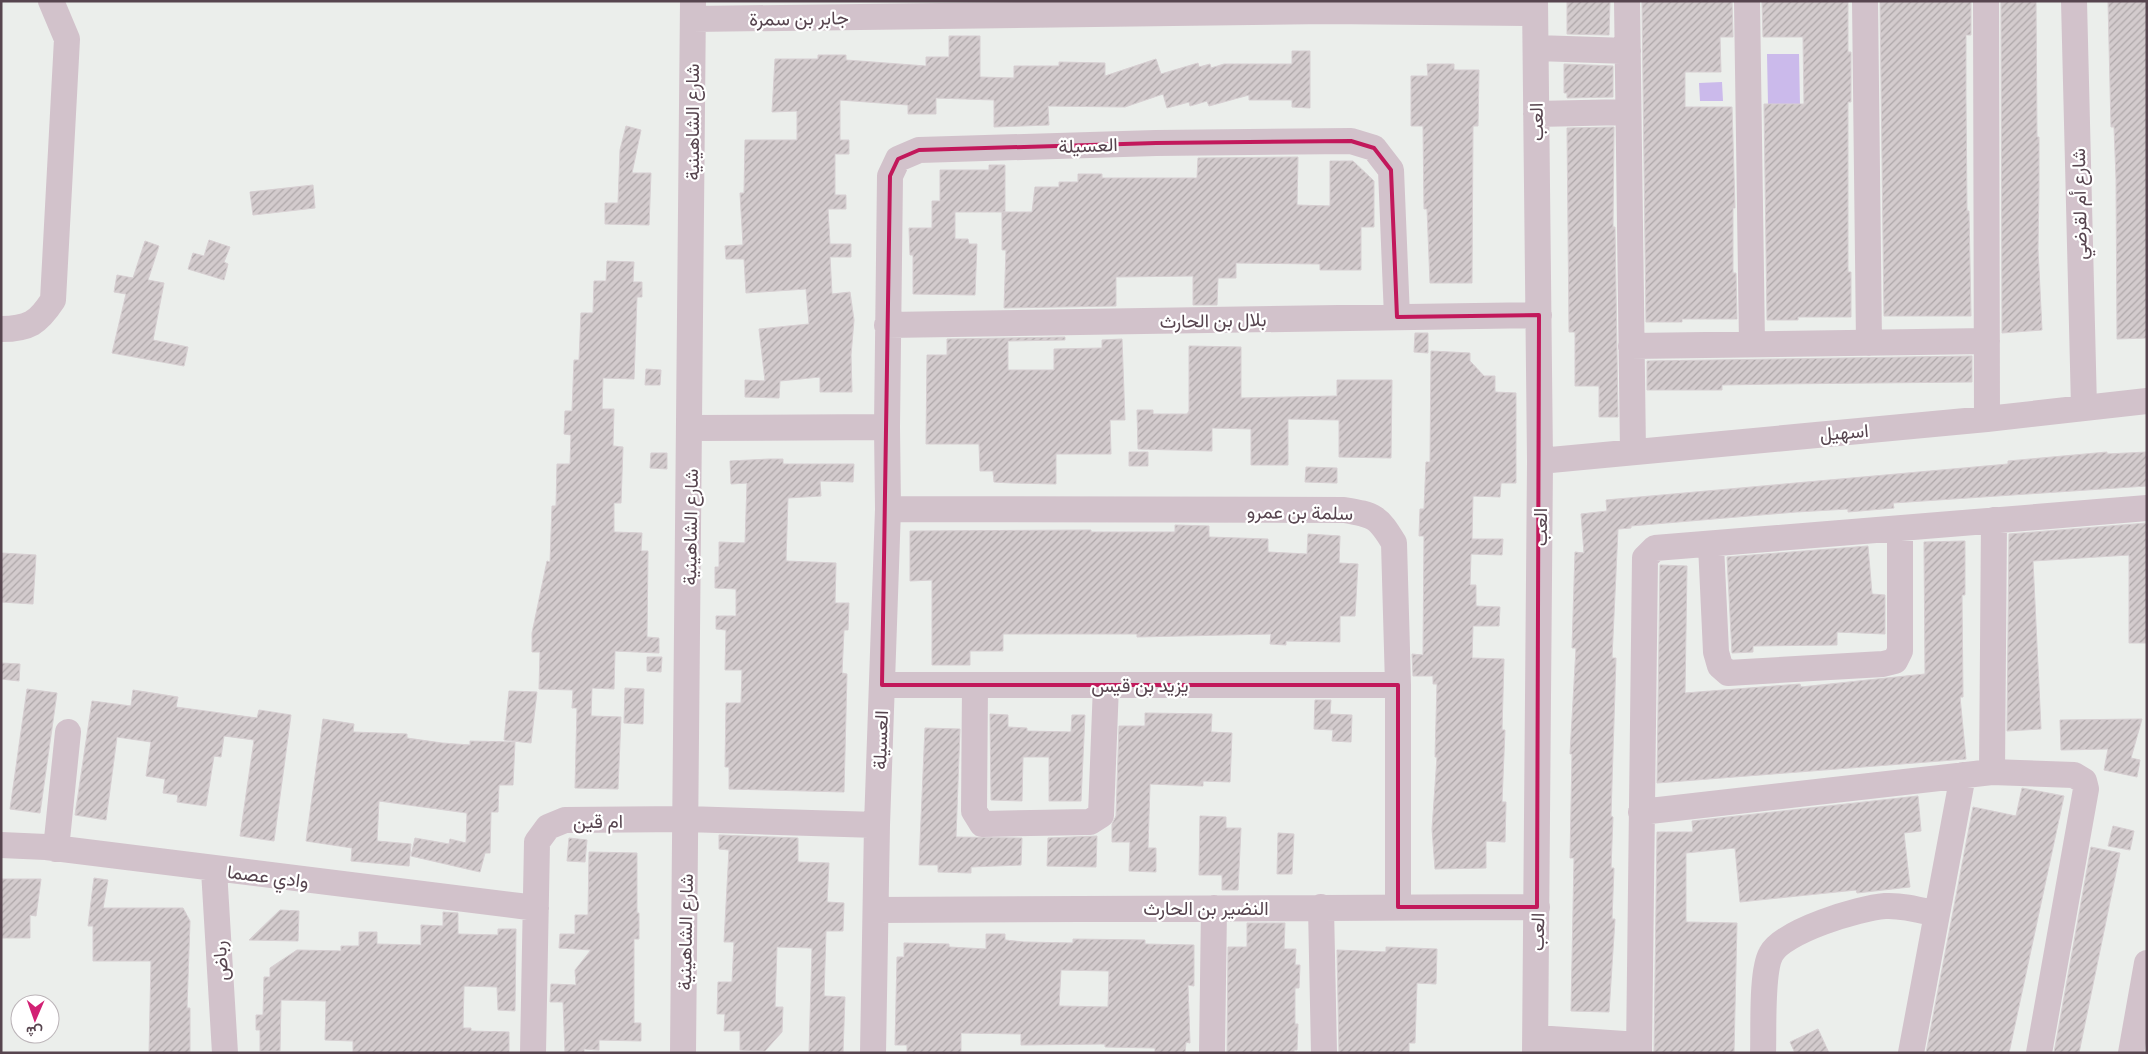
<svg xmlns="http://www.w3.org/2000/svg" width="2148" height="1054" font-family="Karla,Vazirmatn,sans-serif">
<defs>
<pattern id="building-hatch" width="6" height="6" patternUnits="userSpaceOnUse" patternTransform="scale(1.25)"><rect width="6" height="6" fill="#d3cbcd"/><path d="M-1 1l2-2M0 6l6-6M5 7l2-2" fill="none" stroke="#aea7a9"/></pattern>
</defs>
<rect width="100%" height="100%" fill="#ebeeeb"/>
<!-- grass -->
<path fill="#cbbaeb" d="M1767 54H1799L1800 105H1768Z
M1722 82 1723 101H1700L1699 83Z"/>
<!-- building -->
<path fill="url(#building-hatch)" stroke="#d7cfd2" fill-rule="evenodd" d="M1567 1H1610L1609 35 1567 34Z
M1642 1H1732L1733 37H1720L1721 72H1685V107H1732L1735 208H1733V273H1736L1737 319H1682V322H1646Z
M1762 1H1848V52H1851V102H1848V272H1851V317H1798V320H1767L1764 104H1804L1803 37H1763Z
M1880 1H1971V35H1966V100L1967 211H1969L1971 316H1884Z
M2001 1H2036L2037 137H2039V186L2038 249 2042 330 2002 333Z
M2108 1H2147V338L2117 339 2116 178 2114 127H2111Z
M949 36H980V77L1014 78V66H1059V62L1105 63V76L1156 59 1161 74 1198 63 1199 67 1210 64 1211 68 1224 64H1292V51H1310V108L1292 107V100H1249V95L1209 106 1207 101 1190 106 1189 102 1167 108 1163 94 1125 107 1048 106 1049 125 994 127V100L936 98V114H908V105L840 100V140H849V154H835V195H846V209H828L830 244H851V257H830L832 294 850 292 854 320 851 355 852 392H820V377L780 381 779 398 745 397V380L765 381 759 329 809 324 806 289 746 293 744 259H726L725 246 743 245 740 193H744L745 140H797V111L772 112 775 59H818V55H846V60L926 66V57H949Z
M1427 64H1454V70H1479L1478 126H1473L1472 283H1430L1427 209H1424L1423 126H1411V76H1428Z
M1564 64 1613 66V97L1567 98V93H1564Z
M626 126 641 130 632 173H651L649 225 605 224V203H618L620 150Z
M1614 127 1613 227H1615L1618 417H1599V386H1575V332H1569L1567 128Z
M1298 157 1297 205 1330 206V161H1353L1374 181V227H1361V270H1320V264L1236 263V278H1218L1217 305H1193V276L1116 277V306L1004 308 1006 250H1002V212H1032L1035 187H1059V182H1078V174H1102V178H1197L1198 158Z
M989 165H1005V212H955V239H968L969 244H977L975 295 913 294V255H910L909 228H932V201H940V170H989Z
M313 185 315 208 253 215 250 192Z
M209 240 230 247 224 262 228 264 224 280 188 269 193 253 204 256Z
M145 241 159 246 148 280 164 283 153 340 188 347 184 366 112 353 126 294 114 292 117 275 133 278Z
M607 261 634 262 633 282H642V297H637L634 379 603 378 602 409H614L613 446 623 447 621 503H614V532L642 533 641 551H648L647 637 659 638V653L615 651 614 689 592 688 591 716 621 717 618 789 575 788 577 708H572L573 690 539 689 540 652H532V633L547 561 550 562 552 506H556L557 464H570L571 435 564 434 565 411H572L574 360H579L581 313H593L594 281H606Z
M1415 333H1428V353L1414 352Z
M1065 337V340L1008 341V370H1054V349L1102 348V340L1122 339 1125 420H1110L1111 454H1056V484L1012 483 994 482 993 471H980L979 444H926L927 355H947V339Z
M1189 346 1241 347V398L1337 396V380H1392L1391 458 1339 457V420L1288 419V465H1251V429L1212 428V451L1138 449 1137 410H1153V414H1187L1189 411Z
M1431 351 1470 353V361L1484 376H1495V392L1516 393V483H1501L1500 497 1473 496 1472 539H1503L1502 555 1471 554 1470 585H1476V606L1500 607 1499 626H1473L1472 658 1504 659 1502 730H1505L1502 802H1506L1505 842 1486 841V868L1435 869 1432 829 1437 757H1435L1437 684H1433V676H1413L1412 654 1423 655 1424 536H1419L1420 509H1424L1426 462H1430Z
M1972 356V382L1778 384 1722 385V390H1647V361Z
M646 369 661 370 660 385H645Z
M1129 452H1148V466H1129Z
M2107 452V454L2147 452V486L1893 503 1894 508 1848 512V509L1796 512 1631 526V528L1618 529 1612 658H1616L1611 816 1613 817 1611 868H1614L1612 919H1615L1609 1012 1571 1011 1574 858H1570L1572 754H1570L1576 648H1572L1575 552 1584 553 1581 514 1607 511 1606 500 2008 464V461Z
M651 453H667V469L650 468Z
M769 459H783V464H854L853 482 820 481 821 496 788 498 786 561 836 563 835 603H849L848 630H844L842 673 847 674 844 792 729 789V767H725L726 703H741L742 670H725L726 630 716 629V616H736V589L715 588V567H719V542L745 543 747 483 731 484 730 461Z
M1306 467 1337 468V483L1305 482Z
M2147 523V643H2129V555L2033 561 2041 729 2007 731 2009 534Z
M1175 525 1209 526V537L1268 539V552L1307 554 1308 534 1340 536 1339 563 1358 564 1355 616H1340V642L1286 641V645L1270 644 1271 634 1137 637V634H1003V651H970V665H932V580L910 581V531L1091 530V532H1175Z
M1965 541V595H1962L1963 697H1960L1966 759 1657 783 1660 565 1687 566 1685 693 1800 684 1801 687 1925 674 1924 542Z
M1868 546 1872 594 1885 595V634L1837 632V645L1753 646V652L1732 653 1727 557Z
M1 553 36 555 33 604 1 602Z
M647 657H662L661 672 647 671Z
M1 663 20 664 19 681 1 679Z
M625 688 644 689 643 724 624 723Z
M27 689 57 693 40 813 10 809Z
M133 690 178 697 176 707 257 718 259 710 291 715 274 841 240 836 254 740 224 736 221 757 214 756 206 806 177 802 178 795 163 793 165 779 146 776 151 742 117 737 106 820 75 815 92 701 131 706Z
M509 691 537 692 531 743 504 740Z
M1315 700H1331L1330 714 1352 715 1351 742 1332 741 1333 730 1314 729Z
M1145 713 1212 714 1211 732 1232 733 1230 782 1203 781V786L1150 784 1148 848H1156V872L1129 871 1130 842H1112V824L1116 816 1119 726H1145Z
M990 714 1008 715V727L1027 728V731L1071 732 1072 715H1085L1081 801H1049V757H1023L1022 801 991 800Z
M323 719 354 724 353 732 407 734V738L442 743 470 745V741L515 742 513 785H499L498 812H491L490 853H485L480 872 411 856 415 838 449 844 450 839 466 843 467 813 379 801 377 841 411 844 409 866 351 861 352 848 306 841Z
M2142 719 2131 758 2140 760 2137 777 2104 770 2108 749 2061 750 2060 720Z
M925 728 960 729 956 837 1022 838 1021 865 971 867V873L938 872V865H919Z
M2022 788 2064 796 2009 1053H1926L1973 807 2016 816Z
M1918 796 1921 831 1904 833 1910 887 1857 893 1856 890 1740 902 1735 848 1686 853V922L1737 923 1734 1053H1654L1657 832H1693L1692 821Z
M1200 816 1226 817V828H1241L1238 890H1222V875H1199Z
M2113 826 2134 831 2130 850 2108 846Z
M1278 833 1294 834 1292 874H1277Z
M719 835 798 838V862L829 863 827 902 844 903 843 931H826L824 996 845 997 843 1053H809L812 948 777 947 775 1007H783L782 1032 765 1051 740 1050V1031H724L725 1014H717L718 982H732L734 942H724L729 850 719 849Z
M1097 836 1096 867 1047 866 1048 838Z
M569 838 587 840 585 862 567 861Z
M2091 847 2120 853 2079 1053H2054Z
M589 852 637 853V913H639V939H634V1023H641V1041L599 1040V1050L584 1049V1053H565L563 1002H550L551 984 576 985 575 970 591 950 559 948 560 934H575V915H588Z
M94 878 108 880 103 908H183L190 921 187 1008H190V1053H149L151 961H93V926H88Z
M1 879H41L36 916 30 915V938H1Z
M280 910 299 911 298 941 249 940Z
M443 912 458 913V934L498 935V929H516L515 1011 498 1010 497 987 464 986 463 1028H471V1031L509 1032V1053H353V1041L325 1040 326 1001 281 1000 280 1051H260V1030H256V1015H263L264 977H270V968L297 950 341 951V946H359V932H377V944L421 945V925L443 926Z
M1247 923H1285L1284 949H1296L1295 965H1300L1299 988H1295V1024H1298L1297 1050H1294V1053H1227L1228 947H1247Z
M986 934H1005V940L1024 942 1073 943V939L1145 940V944L1194 945V986L1188 985 1190 1043 1186 1042 1185 1053H1155V1048L1105 1047V1044L1021 1045V1034L961 1033V1053H907V1045H895L897 957H904V943L949 944V947L986 949ZM1061 970 1109 971 1108 1007 1059 1006Z
M1386 947 1437 949 1436 984 1417 983 1415 1043H1409V1053H1339L1337 950 1386 952Z
M1818 1029 1829 1053H1795L1790 1042Z"/>
<g fill="none" stroke-linecap="round" stroke-linejoin="round">
<!-- minor -->
<path stroke="#d2c2cb" stroke-width="26" d="M1535 1 1540 461 1535 1053
M1627 1 1633 452
M1747 1 1752 344
M1865 1 1869 343
M1986 1 1987 419
M2074 1 2084 407
M693 19 1327 11 1535 13
M1536 48 1628 51
M1536 114 1628 112
M887 325 1539 315
M1 329C29 329 38 323 53 300L67 39 51 1
M1631 346 1987 341
M691 428 887 427
M1540 461 1987 419 2147 401
M888 509 1344 510C1374 515 1378 516 1394 543L1398 685V907
M1711 545 1716 652 1720 666 1728 673 1883 664 1895 661 1900 651V530
M882 685H1398
M975 685 974 811 982 824 1090 822 1101 815 1106 685
M1992 772 1994 520
M1641 812 1992 772 2074 775 2084 781 2086 789 2039 1053
M1 845 46 847 536 908
M56 849 68 732
M214 870 225 1053
M1321 907 1324 1053
M876 910 1537 907
M1536 1038 1639 1045
M533 1053 537 842 548 827 565 820 686 819 877 825
M683 1053 693 1
M873 1053 877 825 888 509 887 427 890 176 898 159 919 150 1156 143 1351 141 1374 148 1391 170 1397 317
M1212 1053 1214 908
M1639 1053 1645 558 1655 548 2147 508
M1763 1053C1764 1030 1761 972 1771 954 1783 931 1859 908 1885 906 1903 905 1920 910 1937 914
M1911 1053 1963 775
M2131 1053 2147 963"/>
</g>
<!-- marked area -->
<path fill="none" stroke="#c2185b" stroke-width="4" stroke-linejoin="round" d="M1351 141 1374 148 1391 170 1397 317 1539 315 1537 907H1398V685H882L890 176 898 159 919 150 1156 143Z"/>
<g text-anchor="middle" stroke-width="4.5" stroke-linejoin="round" paint-order="stroke">
<!-- street labels -->
<g font-size="19" fill="#57454f" stroke="#fff">
<text transform="translate(799 18) rotate(-1)" y="7">جابر بن سمرة</text>
<text transform="translate(692 122) rotate(-90)" y="7">شارع الشاهينية</text>
<text transform="translate(1536 122) rotate(-91)" y="7">العب</text>
<text transform="translate(1088 145) rotate(-2)" y="7">العسيلة</text>
<text transform="translate(2079 204) rotate(-91)" y="7">شارع أم لقرضي</text>
<text transform="translate(1213 320) rotate(-1)" y="7">بلال بن الحارث</text>
<text transform="translate(1844 432) rotate(-5)" y="7">اسهيل</text>
<text transform="translate(1300 512) rotate(1)" y="7">سلمة بن عمرو</text>
<text transform="translate(690 527) rotate(-89)" y="7">شارع الشاهينية</text>
<text transform="translate(1540 527) rotate(-90)" y="7">العب</text>
<text x="1140" y="692">يزيد بن قيس</text>
<text transform="translate(880 740) rotate(-88)" y="7">العسيلة</text>
<text transform="translate(598 821) rotate(-1)" y="7">ام قين</text>
<text transform="translate(268 876) rotate(7)" y="7">وادي عصما</text>
<text x="1206" y="915">النضير بن الحارث</text>
<text transform="translate(685 932) rotate(-89)" y="7">شارع الشاهينية</text>
<text transform="translate(1537 932) rotate(-89)" y="7">العب</text>
<text transform="translate(220 961) rotate(-94)" y="7">رباض</text>
</g>
</g>
<!-- border -->
<rect width="2148" height="1054" fill="none" stroke="#57454f" stroke-width="5"/>
<!-- north arrow -->
<g transform="translate(35 1019) rotate(182)"><circle r="24" fill="#ffffff" stroke="#bcb5b9"/>
<path d="M0-4L9 19L0 12L-9 19Z" fill="#d22174"/>
<text y="-8" font-size="14" font-weight="bold" text-anchor="middle" fill="#57454f">ش</text>
</g>
</svg>
